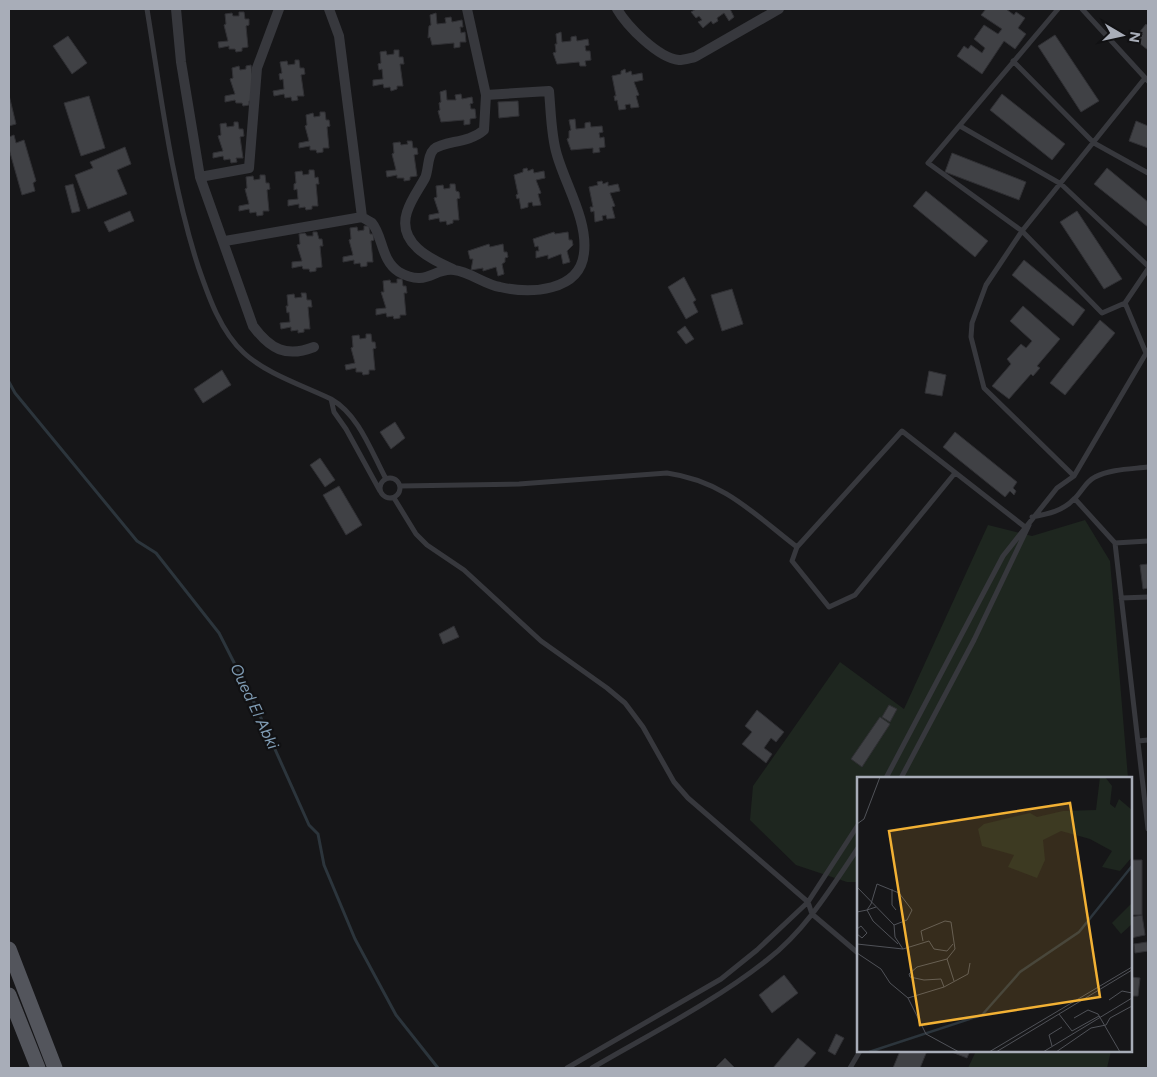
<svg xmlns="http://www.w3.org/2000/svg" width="1157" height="1077" font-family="Figtree,sans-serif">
<rect width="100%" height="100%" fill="#161618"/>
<!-- green -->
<path fill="#1e261f" d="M1085 520 1110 561 1128 778H858V882H847L796 865 750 820 753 786 840 662 904 709 988 525 1032 536Z
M976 1051H1111L1107 1068H968Z"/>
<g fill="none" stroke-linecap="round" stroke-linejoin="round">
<!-- stream -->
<path stroke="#2c353c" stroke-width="3" d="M9 382 15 393 137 541 156 553 219 633 252 698 309 825 318 834 324 865 355 939 396 1015 438 1068"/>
</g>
<!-- building -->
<path fill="#404145" stroke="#303034" d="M696 9H730L734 17 729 21 724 13 717 18 718 21 713 24 711 21 703 28 698 22 702 20 699 16 696 18 691 12Z
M986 9H1006L1014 15 1016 12 1025 18 1018 28 1026 34 1015 49 1004 41 982 74 957 56 964 46 968 49 971 45 982 53 985 48 974 39 984 25 998 34 1002 29 981 15Z
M239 12H244L245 19H249V25L246 26 248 47 242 48V51L236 52 235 49H229V46L219 48 218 42 228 41 224 25 226 24 225 14 232 13 233 16H239Z
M436 13 437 24 446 23 445 18 451 17 452 22 462 20 463 27H460L461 33 465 32 466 42H460V47L454 48V43L432 45 430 37 428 38 429 26 431 25 430 15Z
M1146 24 1148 26V50L1134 39Z
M561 32 562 42 571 41V37L576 36 577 41 588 39 589 45 585 46 586 51H590L591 60 585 61 586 66H580L579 62 557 64 553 53 556 52 555 44H557L556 34Z
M1055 35 1099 101 1081 112 1038 46Z
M68 36 87 63 72 74 53 46Z
M394 50H399V57H403L404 64H400L403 86H397V89L391 91 390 87 384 88 383 84 373 86V80L383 79 382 69 379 70 378 64 381 63 380 52 386 51 387 55 394 54Z
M295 60H299L300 68H304L305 74 301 75 304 96H297L298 100 292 101 291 97 285 98 284 94 274 96 273 91 284 89 283 79 280 80 279 74 282 73 280 62 287 61 288 65 295 64Z
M251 65 255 101H249V105L243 106 242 103H236L235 100 225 102V96L235 94 230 79 233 78 232 68 239 66 240 70 246 69V66Z
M625 69 626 73 631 71 632 75 642 73 643 80 634 82 639 95 636 96 639 107 631 108 630 104 625 105 626 109 619 110 617 100 615 101 614 96H616L612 76 621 74V71Z
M446 90 447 100H456L455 95 461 94 462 99 472 97 473 103 470 104 471 109H475L476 118 470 119V124L464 125V120L441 122 438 111 440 110 439 103 441 102 440 92Z
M1002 94 1065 144 1052 160 990 110Z
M9 95 16 124 9 126Z
M89 96 105 148 81 156 64 103Z
M518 101 519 116 499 118 498 102Z
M320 112H325L326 120H329L330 126 327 127 329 148H323V152L317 153 316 150H310V146L299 148V143L309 141 305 126 307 125 306 115 313 113 314 117 320 116Z
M575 119 576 129 585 128V123L590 122 591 127 602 126 603 132 599 133 600 138 604 137 605 147 599 148 600 152 593 153V148L571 150 567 139 569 138V131L571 130 569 120Z
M1136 121 1148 126V148L1129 141Z
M234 122H238L239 129H243L244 136 240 137 243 158H236L237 162 231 163 230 159 224 160 223 156 213 158V153L223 151 218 136 221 135 220 124 226 123 227 127 234 126Z
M14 135 16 143 24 140 36 181 33 183 35 191 22 195 9 149V137Z
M407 141H412L413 148H417L418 154 414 155 417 176 410 177V180L404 181V178H397V175L387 177 386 171 396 170 392 154 394 153 393 143 400 142 401 145 408 144Z
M125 147 131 164 117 170 127 194 88 209 75 175 93 168 90 162Z
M952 153 1026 182 1019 200 945 172Z
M527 168 528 171 533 169 534 173 544 171 545 178 536 180 541 193 538 194 541 205 533 206 532 202 528 203V207L521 209 519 198 517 199 516 195 518 194 514 175 523 172V169Z
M1107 168 1148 202V227L1094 184Z
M309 170H314L315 178 318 177 319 184H316L318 206H312V209L306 210 305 207 299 208V204L288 206V200L298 199 297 189 294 190V184L296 183 295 172 302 171 303 175 309 174Z
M260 175H265L266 183H269L270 189 267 190 269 211H263V215L257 216 256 212 250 213 249 209 239 211V206L249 204 245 189 247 188 246 177 253 176 254 180 260 179Z
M602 181 603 184 608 182V186L618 184 620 191 610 193 615 206 612 207 615 218 607 219 606 215 602 216 603 220 595 222 594 211 591 212 590 207H593L589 187 598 185 597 182Z
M73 184 80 211 72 213 65 186Z
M450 184H455L456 191 459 192 460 198 457 199 459 220H453V223L447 225 446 221 440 222 439 218 429 220V215L439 213 434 198 437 197 436 186 443 185 444 189 450 188Z
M926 191 988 241 975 257 913 206Z
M130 211 134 221 109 232 104 222Z
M1077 211 1122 279 1104 289 1060 222Z
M364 226H369L370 234H373L374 240 371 241 373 262H367V266L361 267 360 263 354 264V260L343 262V257L353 255 349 240 351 239 350 228 357 227 358 231 364 230Z
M313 232H317L319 239H322L323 246H320L322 267 316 268V271L310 272 309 269H303L302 266 292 268V262L302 261 297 245 300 244 299 234 305 233 307 236H313Z
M554 232 555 234 568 232 569 240H572L573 245 567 251 570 262 563 264 561 254 548 259V255L536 258V251H539L538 246 535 247 533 239Z
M489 244 490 247 503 244 504 252H507L508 257 505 258V262L502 264 504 274 498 276 496 267 483 271V268L471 270 473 259H470L468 251Z
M1024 260 1085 310 1073 326 1012 275Z
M684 277 696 300 693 302 698 312 686 319 668 287Z
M397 279H402L403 286H406L407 293H404L406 315H400V318L394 319 393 316 387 317 386 313 376 315V309L386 308 381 292H384L383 281 390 280 391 283H397Z
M732 289 743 324 722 331 711 295Z
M301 293H306L307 300H311L312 307H308L310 329H304V332L298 333V330L291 331V327L281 329 280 323 290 322 289 312 287 313 286 306H288L287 295 294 294 295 298 302 297Z
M1023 306 1060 339 1037 366 1040 368 1033 376 1031 374 1009 399 992 386 1011 364 1007 359 1021 344 1026 348 1032 341 1010 321Z
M1100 320 1115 333 1065 395 1050 383Z
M685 326 694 339 686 344 677 332Z
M366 334H371L372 342H375L376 348 373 349 375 370H369V374L363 375 362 372H356V368L346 370 345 365 355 363 351 348 353 347 352 336 359 335 360 339 366 338Z
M222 370 231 385 203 403 194 389Z
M929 371 946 375 942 396 925 393Z
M395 422 405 438 391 449 380 432Z
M955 432 1017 482 1013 488 1016 491 1014 495 1010 491 1005 497 943 447Z
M320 458 335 480 325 487 310 465Z
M339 486 362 525 346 535 323 495Z
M1148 564V588L1143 589 1140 565Z
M454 626 459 637 443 644 439 634Z
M889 705 897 709 890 722 882 717Z
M757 710 784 732 776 742 771 738 764 748 772 754 766 763 742 744 752 732 745 726Z
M880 717 890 724 862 767 851 759Z
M1131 860H1142V915H1131Z
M1142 915 1145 935 1131 938V917Z
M1147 942 1148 951 1135 953 1134 944Z
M784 975 798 993 772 1013 759 995Z
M1131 977 1140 978 1138 996H1131Z
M836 1034 844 1038 835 1055 828 1051Z
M798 1038 816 1053 803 1068H773Z
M900 1051H927L920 1068H893Z
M949 1051H970L967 1058Z
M725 1058 735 1068H715Z"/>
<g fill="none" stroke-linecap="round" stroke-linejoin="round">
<!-- service -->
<path stroke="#37383d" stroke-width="5" d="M147 9C161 95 171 182 198 266 208 295 220 331 244 353 265 373 304 386 331 399L334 412 346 429 380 491
M1058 9 928 163 1022 231 1102 313 1125 303 1148 269
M1082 9 1148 81
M1013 61 1094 143 1148 173
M960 126 1061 184 1148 266
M1125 303 1146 353
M331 399C359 415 371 451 386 479
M955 473 855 595 829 607 792 561 797 547 902 431 1025 527
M1074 476 984 388 971 337 972 323 986 285 1022 231 1145 78
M380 488a10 10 0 1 1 20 0a10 10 0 1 1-20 0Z
M400 486 519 484 667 473C724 481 754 514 797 547
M394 498 416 534 427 545 464 570 541 641 607 688 625 703 643 727 674 782 688 798 808 902 812 914 858 953
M1075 499 1115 543 1148 829
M1032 517C1048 514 1063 511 1074 499 1082 492 1085 482 1095 477 1110 469 1131 469 1148 467
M1115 543 1148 541
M1121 598 1148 597
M1138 741 1148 740
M886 778 1003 556 1057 488 1074 476 1148 350
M901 778 974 640 1029 525
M567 1068 721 979 757 950 808 902 858 825
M592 1068C650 1034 714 1002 767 960 805 931 832 887 858 848
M850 1068 860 1051"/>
<!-- minor -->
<path stroke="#37383d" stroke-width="10" d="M176 9 181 62 200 177 253 326C270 349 286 358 314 347
M617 9C627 26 658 58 679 60 684 60 690 58 695 57L779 9
M200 177 249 168 257 68 279 9
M362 217C365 219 369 221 372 223 383 236 381 261 399 272 427 288 434 267 454 270 470 272 484 284 500 287 530 294 580 292 584 253 588 221 566 186 557 155 551 136 551 112 549 91L486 95
M225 241 362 217 339 36 329 9
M453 269C430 259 397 243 407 212 411 199 419 189 425 178 429 169 427 156 434 149 445 140 468 144 484 130L486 95 467 9"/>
<!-- primary -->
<path stroke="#53555c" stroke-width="15" d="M9 949 55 1068
M9 995 38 1068"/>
</g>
<g text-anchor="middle" stroke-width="4.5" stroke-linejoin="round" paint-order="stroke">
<!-- water labels -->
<g font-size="16" font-style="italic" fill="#7f9bb3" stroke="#111113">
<text transform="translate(255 706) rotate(65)" y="6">Oued El Abki</text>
</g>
</g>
<!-- overview -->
<g transform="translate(857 777)">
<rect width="275" height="275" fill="#161618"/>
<path d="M243 0H248L255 9 253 27 258 31 262 22 275 33V80L263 94 245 90 255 74 233 62 204 54 186 63 188 83 180 101 151 90 157 78 125 69 121 52 127 47 173 36 180 40 206 34 239 33ZM275 126V147L264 157 255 146Z" fill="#1e261f"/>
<path fill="none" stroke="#2c353c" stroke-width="2.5" d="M12 275 125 238 163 195 222 155 275 89"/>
<path fill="none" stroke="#505258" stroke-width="1" d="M0 47 7 42 23 0M0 110 37 148M35 112V128L39 133M19 130 10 133 16 144 41 167M0 135 10 133 14 127 20 107 42 116 55 133 50 143 37 148 38 160 46 172 0 167M0 152 4 149 10 156 5 161 0 157M66 164 64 154 88 144 94 145 98 172 90 182M46 172 72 164 77 172 90 174 96 167M0 176 24 192 33 206 51 221 69 257 102 275M87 210 84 202 67 203 53 200 52 197 60 190 90 182 97 204M51 221 87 210 111 197 113 186M252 223 265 214 275 216M202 237 215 254 242 239M217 241 231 233 241 237 263 275M195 269 192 258 205 250M132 275 275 190M139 275 275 193M186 275 275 221M199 275 234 251 249 248 253 241 275 229"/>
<path fill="#f2b134" fill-opacity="0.15" stroke="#f2b134" stroke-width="2.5" d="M213 26 243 220 63 248 32 54Z"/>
<rect width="275" height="275" fill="none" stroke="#a8adb8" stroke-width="2.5"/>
</g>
<!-- border -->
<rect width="1157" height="1077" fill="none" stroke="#a8adb8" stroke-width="20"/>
<!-- north arrow -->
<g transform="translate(1122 35) rotate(99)" stroke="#111113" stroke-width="4" paint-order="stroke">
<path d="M0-4L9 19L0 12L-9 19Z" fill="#a8adb8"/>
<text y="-8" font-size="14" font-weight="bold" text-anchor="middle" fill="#a8adb8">N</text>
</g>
</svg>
